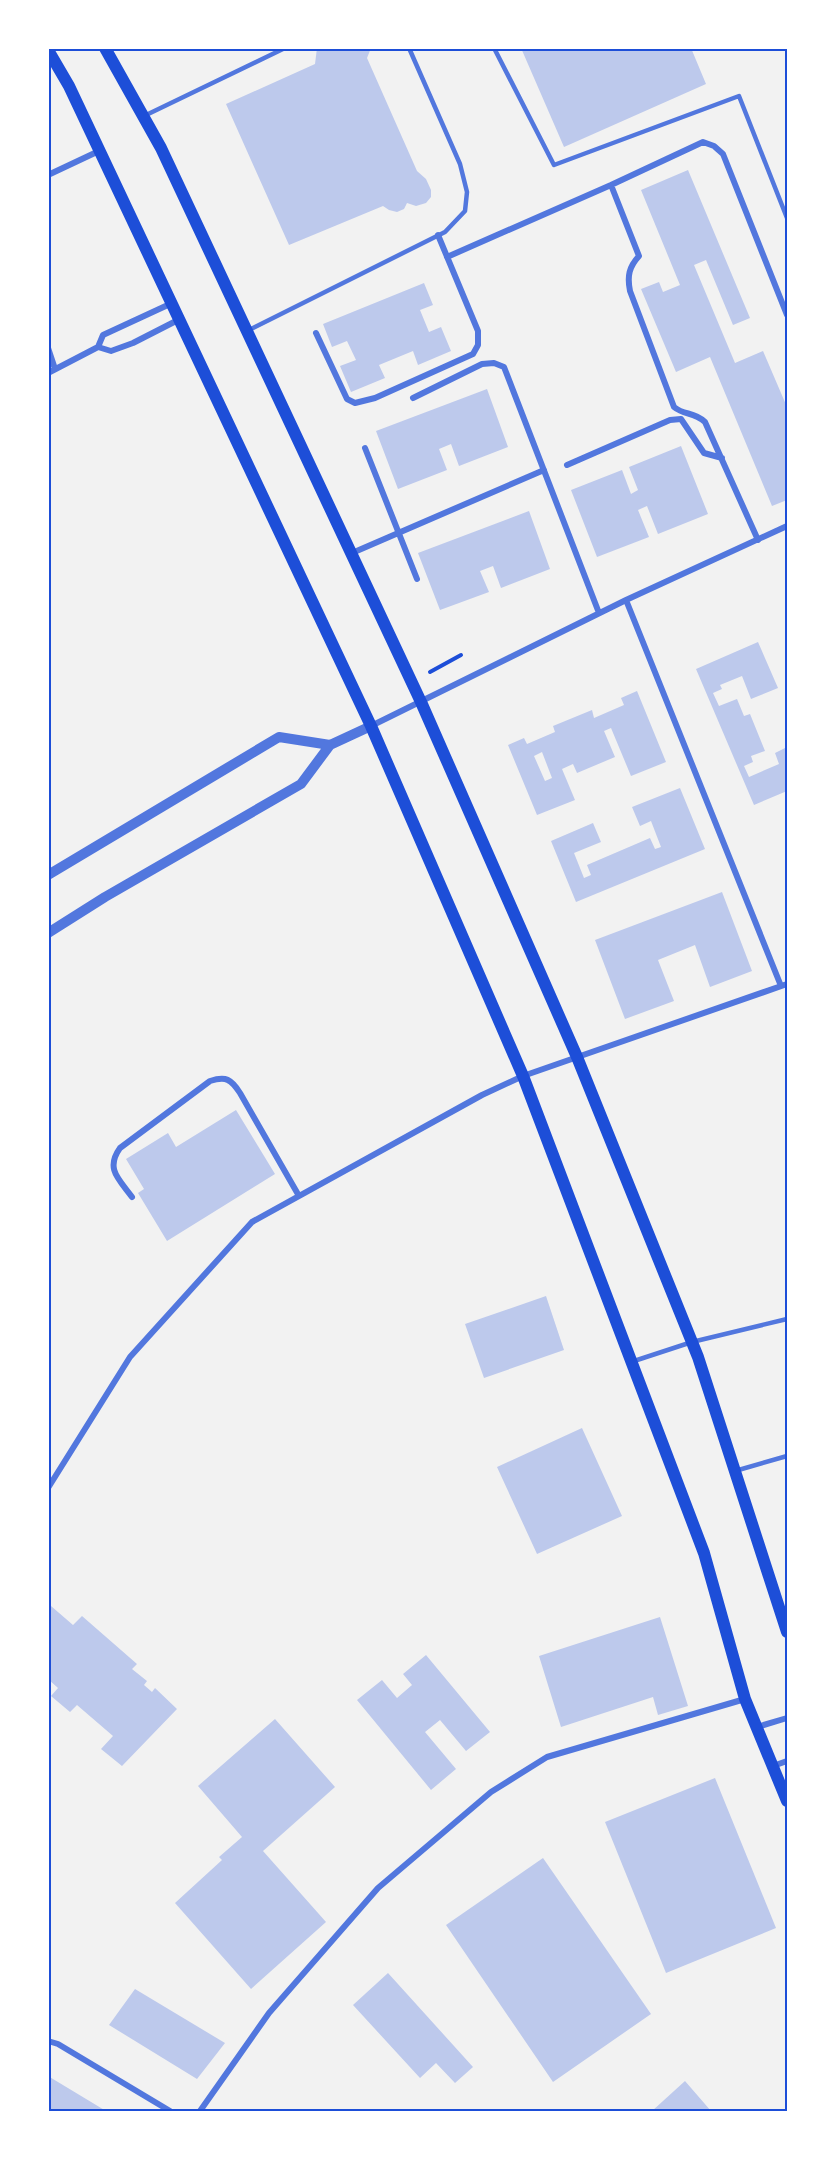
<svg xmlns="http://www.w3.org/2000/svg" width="835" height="2159" font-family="Lato,sans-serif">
<rect width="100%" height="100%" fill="#f2f2f2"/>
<!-- building -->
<path fill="#bdc9ec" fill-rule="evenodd" d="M317 48H371L367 58 417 171 426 179 431 190V197L426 203 416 206 407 203 404 209 397 212 389 210 383 206 289 245 226 104 315 64Z
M521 48H691L706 84 564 147Z
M688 170 750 318 733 325 706 260 694 265 735 363 763 351 787 407V500L772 506 710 357 676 372 641 289 659 282 663 292 680 285 641 190Z
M424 283 433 305 420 310 429 332 441 327 451 351 418 365 413 351 379 365 385 378 351 392 340 366 356 360 347 341 332 347 323 324Z
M487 389 508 447 459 466 451 444 439 449 447 470 398 489 376 431Z
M681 446 708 514 658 534 647 506 638 510 649 537 597 557 571 490 622 470 631 494 638 490 629 467Z
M529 511 550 569 501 588 493 566 480 571 489 592 440 610 418 553Z
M758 642 778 688 751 699 742 676 720 685 722 689 713 693 719 706 737 699 744 716 750 714 765 751 751 756 753 762 744 766 749 777 779 764 775 753 787 747V791L754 805 696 669Z
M637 691 666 762 631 776 611 728 604 731 615 757 577 773 573 764 562 769 575 800 537 815 508 745 524 738 527 744 555 732 553 726 592 710 594 718 624 705 621 698ZM542 752 552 778 545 781 534 756Z
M680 788 705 849 576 902 551 841 593 823 601 842 574 853 584 878 591 875 587 865 650 838 655 849 661 847 651 821 640 826 632 807Z
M722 892 752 971 710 987 695 945 658 960 674 1001 625 1019 595 940Z
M236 1110 275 1174 167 1241 138 1193 144 1189 126 1159 168 1133 176 1147Z
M546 1296 564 1350 484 1378 465 1324Z
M582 1428 622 1516 537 1554 497 1467Z
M51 1606 73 1625 82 1616 137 1664 132 1669 147 1681 144 1685 152 1692 155 1688 177 1709 122 1766 101 1749 113 1736 77 1705 70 1712 51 1696 58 1688 48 1679V1609Z
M660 1617 688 1706 658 1715 653 1697 561 1727 539 1656Z
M426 1655 490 1732 466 1751 440 1720 425 1732 456 1769 431 1790 357 1700 382 1680 397 1698 412 1685 403 1674Z
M275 1719 335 1787 263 1851 326 1922 251 1989 175 1903 222 1860 219 1857 242 1837 198 1786Z
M715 1778 776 1928 666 1973 605 1822Z
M543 1858 651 2014 553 2082 446 1925Z
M388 1973 473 2067 455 2083 436 2063 420 2078 353 2005Z
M135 1989 225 2043 197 2079 109 2025Z
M48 2076 106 2111H48Z
M685 2081 711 2111H652Z"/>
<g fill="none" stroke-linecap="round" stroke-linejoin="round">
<!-- path -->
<path stroke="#1d4ed8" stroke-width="4" d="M430 672 461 655"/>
<!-- service -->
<path stroke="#5277de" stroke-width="4.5" d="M494 48 554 165 739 96 787 218
M144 116 285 48
M247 331 445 232 465 211 467 192 460 164 409 48
M631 1362 692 1342 787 1319
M735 1471 787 1456"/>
<!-- minor -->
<path stroke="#5277de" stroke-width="6" d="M48 175 99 151
M611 185 639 256C629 267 627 276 630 291L674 407C685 416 693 411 705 422L758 540
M447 257 611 185 703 142 714 146 723 154 787 315
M316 333 347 399 355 403 375 398 473 354 478 345V331L438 235
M98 347 111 351 133 343 178 320
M48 348 55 369
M48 373 98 347 103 335 170 304
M413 398 482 364 494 363 504 367 599 613
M365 448 417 579
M567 465 670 420 681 419 704 453 722 458
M352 553 544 470
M626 600 781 986
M371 726 626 600 787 526
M132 1197C119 1179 105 1169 120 1148L210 1081C226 1076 231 1079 240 1093L299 1196
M48 1488 130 1357 252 1222 482 1095 523 1076 787 984
M757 1727 787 1718
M773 1766 787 1761
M48 2041 58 2044 170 2111
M200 2111 269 2013 378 1888 491 1792 547 1757 745 1699"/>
<!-- tertiary -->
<path stroke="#5277de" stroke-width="10" d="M48 875 279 737 330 745
M48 933 105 897 301 784 330 745 371 726"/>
<!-- secondary -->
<path stroke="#1d4ed8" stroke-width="12" d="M105 48 161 148 421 702 577 1057 698 1357 787 1632
M48 50 69 86 371 726 523 1076 704 1553 745 1699 787 1801"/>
</g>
<!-- border -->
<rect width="835" height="2159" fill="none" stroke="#ffffff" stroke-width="99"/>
<rect x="50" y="50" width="736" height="2060" fill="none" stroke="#1d4ed8" stroke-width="2"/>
</svg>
